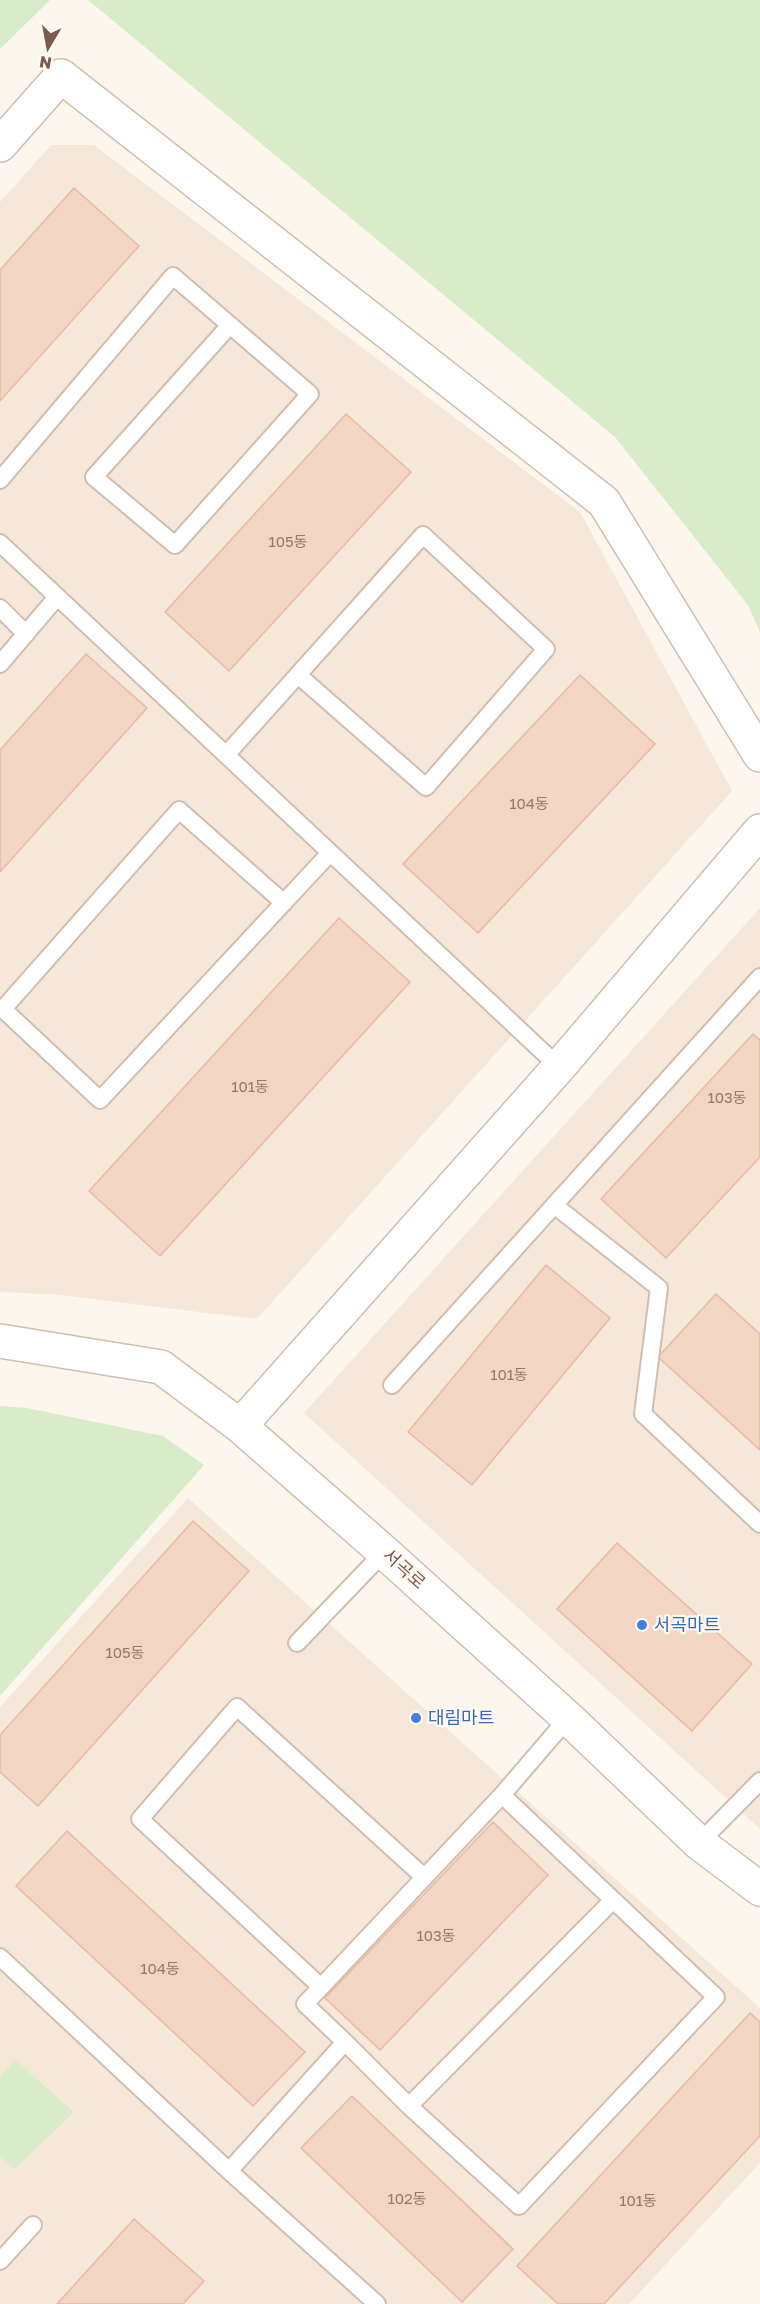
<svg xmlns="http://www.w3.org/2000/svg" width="760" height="2304" font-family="'Golos Text','Noto Sans KR',sans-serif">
<rect width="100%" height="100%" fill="#fdf6ec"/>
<!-- residential -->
<path fill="#f5e8da" d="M51 145H94L580 512 732 791 257 1319 61 1295 0 1292V202Z
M760 908V1829L304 1413Z
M188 1498 760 2008V2163L629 2304H0V1707Z"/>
<!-- green -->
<path fill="#d8ecc9" d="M0 0H50L0 49Z
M88 0H760V632L748 605 615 437Z
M0 1406 27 1408 163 1436 204 1465 0 1696Z
M15 2060 74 2112 15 2169 0 2157V2077Z"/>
<!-- building -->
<path fill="#f3d5c3" stroke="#e6bba3" stroke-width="1.5" d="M74 188 139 246 0 401V270Z
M346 414 411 472 229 671 165 612Z
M86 654 147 708 0 872V750Z
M580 675 655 744 478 933 403 864Z
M339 918 410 982 160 1256 89 1191Z
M753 1034 760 1040V1157L666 1258 601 1199Z
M546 1265 610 1318 472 1485 408 1432Z
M716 1294 760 1334V1450L658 1357Z
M193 1521 249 1571 38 1806 0 1772V1735Z
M617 1543 752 1664 692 1731 557 1609Z
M493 1822 548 1875 380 2050 325 1998Z
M67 1831 305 2052 253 2106 16 1886Z
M750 2013 760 2022V2136L604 2304H558L517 2266Z
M352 2096 513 2249 462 2302 301 2148Z
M134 2219 204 2281 183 2304H57Z"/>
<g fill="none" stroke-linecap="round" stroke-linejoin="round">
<defs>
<path id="service" d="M0 480 173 276 310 394 175 545 94 477 230 325
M0 543 559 1067
M0 608 26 634
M0 664 57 597
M226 755 423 535 546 649 426 787 298 675
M284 903 179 810 3 1009 100 1100 330 853
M554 1205 659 1288 643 1414 760 1524
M392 1385 760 977
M297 1643 384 1552
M502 1795 716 1997 519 2206 409 2106 613 1900
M699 1843 760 1781
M0 1957 229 2171 377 2304
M321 1987 140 1819 237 1707 424 1877
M345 2042 305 2004 502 1795 568 1718
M229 2171 345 2042 409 2106
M0 2261 33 2225"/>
<path id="minor" d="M0 145 61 76 604 502 760 755"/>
<path id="tertiary" d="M0 1341 161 1367 240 1426 384 1552 568 1718 699 1843 760 1889
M240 1426 559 1067 760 831"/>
</defs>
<!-- service casing -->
<use href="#service" stroke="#d1beb0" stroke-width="20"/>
<!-- minor casing -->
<use href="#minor" stroke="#d1beb0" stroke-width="36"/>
<!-- tertiary casing -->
<use href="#tertiary" stroke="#d1beb0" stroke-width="36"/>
<!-- service -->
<use href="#service" stroke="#fff" stroke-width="16"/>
<!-- minor -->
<use href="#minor" stroke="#fff" stroke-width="33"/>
<!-- tertiary -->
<use href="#tertiary" stroke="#fff" stroke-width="33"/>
</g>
<!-- markers -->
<g fill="#3f7fe0" stroke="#fffaf3" stroke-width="2">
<circle cx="642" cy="1625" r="6"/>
<circle cx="416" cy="1718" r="6"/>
</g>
<g text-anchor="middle" stroke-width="4.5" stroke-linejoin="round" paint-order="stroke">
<!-- number labels -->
<g font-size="15" fill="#987a6a">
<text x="288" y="547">105동</text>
<text x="529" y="809">104동</text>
<text x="250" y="1092">101동</text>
<text x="727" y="1103">103동</text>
<text x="509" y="1380">101동</text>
<text x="125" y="1658">105동</text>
<text x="436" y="1941">103동</text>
<text x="160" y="1974">104동</text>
<text x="407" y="2204">102동</text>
<text x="638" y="2206">101동</text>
</g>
<!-- street labels -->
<g font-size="18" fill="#7a5c4d" stroke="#fffaf3">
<text transform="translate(404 1569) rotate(42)" y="6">서곡로</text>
</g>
<!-- shop labels -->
<g font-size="18" fill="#366cbe" stroke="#fffaf3" text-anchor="start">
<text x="654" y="1631">서곡마트</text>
<text x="428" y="1724">대림마트</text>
</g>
</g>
<!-- north arrow -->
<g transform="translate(48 48) rotate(190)" stroke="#fffaf3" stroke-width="4.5" paint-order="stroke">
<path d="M0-4.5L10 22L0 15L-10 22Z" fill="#7a5c4d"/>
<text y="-9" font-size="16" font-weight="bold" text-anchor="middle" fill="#7a5c4d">N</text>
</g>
</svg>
